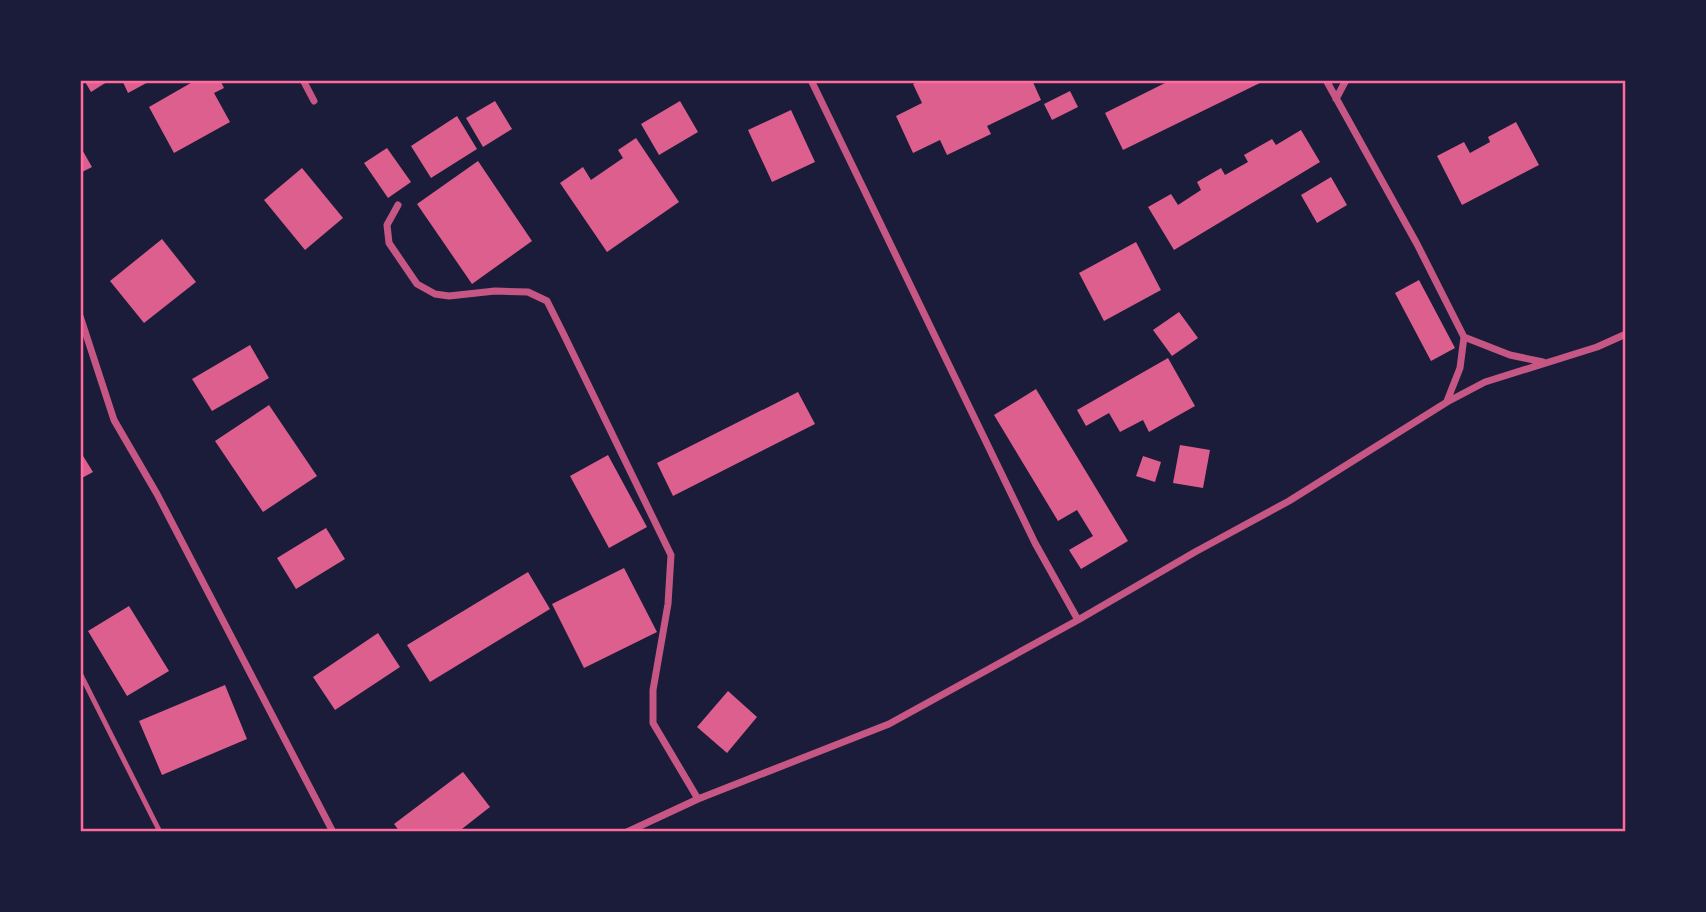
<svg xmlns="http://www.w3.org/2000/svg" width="1706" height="912" font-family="'Varela Round',sans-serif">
<rect width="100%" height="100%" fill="#1b1b3a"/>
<!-- building -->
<path fill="#dd5f8e" d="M84 80H110L91 92Z
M122 80H152L128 93Z
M196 80H220L224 88 214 93 230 122 174 153 149 107Z
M920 80H1032L1041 100 987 126 991 134 947 155 940 140 913 153 896 116 922 103 913 84Z
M1171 80H1266L1123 150 1105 113Z
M1070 91 1078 107 1052 120 1044 104Z
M495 101 512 129 483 147 466 118Z
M680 101 698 132 659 155 641 124Z
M791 110 815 162 772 182 748 130Z
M457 116 477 149 431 178 411 146Z
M1516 122 1539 165 1462 205 1437 156 1464 142 1470 153 1490 142 1488 137Z
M1301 130 1320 162 1174 250 1148 207 1171 194 1178 205 1201 190 1197 182 1221 168 1225 175 1248 162 1244 155 1272 139 1276 145Z
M636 138 679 202 607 252 560 183 583 167 591 180 623 158 618 150Z
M80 146 92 167 80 173Z
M387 148 411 182 388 198 364 163Z
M478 161 532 241 472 284 417 204Z
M302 168 343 218 305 250 264 200Z
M1331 177 1347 205 1317 223 1301 195Z
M162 239 196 282 144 323 110 281Z
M1136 242 1161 290 1104 321 1079 273Z
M1419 280 1455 348 1431 361 1395 293Z
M1179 312 1198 338 1172 356 1153 330Z
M250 345 269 378 212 411 192 379Z
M1168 358 1195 406 1149 432 1143 420 1120 432 1109 413 1086 426 1077 410Z
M1036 389 1128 541 1081 569 1069 550 1093 536 1077 510 1058 521 994 415Z
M798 392 815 424 673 496 657 463Z
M269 405 317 476 263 512 215 441Z
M1180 445 1210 450 1203 488 1173 483Z
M80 451 93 472 80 479Z
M608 455 647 527 609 548 570 476Z
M1143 456 1161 462 1155 482 1136 476Z
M326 528 345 559 296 589 277 558Z
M624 568 657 632 584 668 552 604Z
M528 572 550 609 430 682 407 645Z
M129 606 169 671 127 696 88 631Z
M378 633 400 667 335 710 313 677Z
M225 685 247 739 162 775 139 721Z
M728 691 757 717 727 753 697 727Z
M463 772 490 807 458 832H400L394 824Z"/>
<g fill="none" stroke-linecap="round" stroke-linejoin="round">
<!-- service -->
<path stroke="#c65784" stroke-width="5" d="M80 673 160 832"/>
<!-- minor -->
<path stroke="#c65784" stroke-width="7" d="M303 80 314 101
M811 80 1035 543 1078 620
M1326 80 1417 244 1464 337 1460 368 1447 401
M1336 99 1346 80
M398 205 387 225 389 243 417 284 435 294 449 296 495 291 528 292 547 301 564 335 671 555 668 604 653 690V723L698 799
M80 316 114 420 157 494 333 832
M1464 337 1510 355 1543 362
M627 832 698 799 889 724 1078 620 1195 552 1289 501 1447 402 1485 382 1597 347 1626 334"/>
</g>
<!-- border -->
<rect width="1706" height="912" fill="none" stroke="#1b1b3a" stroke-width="164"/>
<rect x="82" y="82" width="1542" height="748" fill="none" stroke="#ff6b9d" stroke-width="2.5"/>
</svg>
